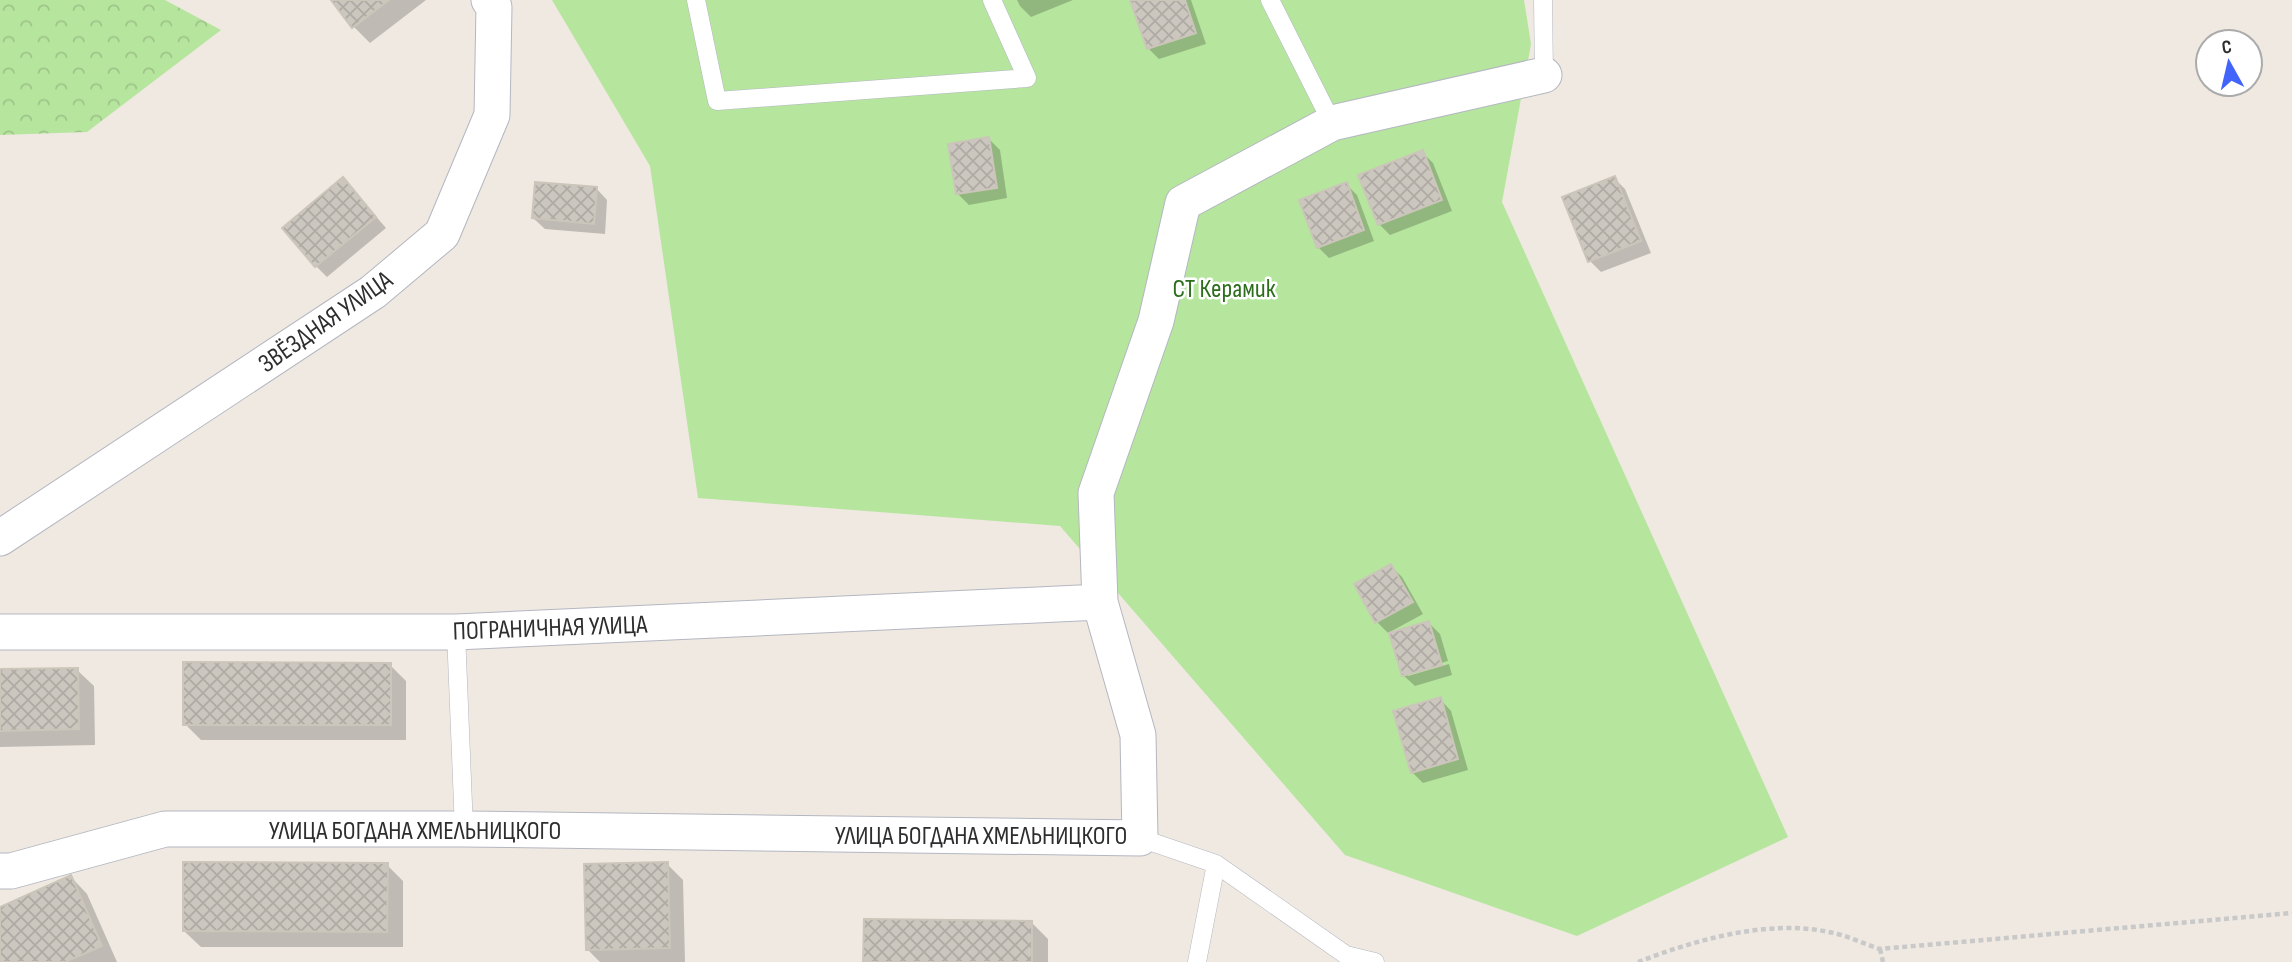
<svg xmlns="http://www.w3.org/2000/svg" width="2292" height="962" font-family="'Sofia Sans Condensed',sans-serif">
<defs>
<pattern id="forest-crowns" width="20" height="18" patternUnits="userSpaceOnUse" patternTransform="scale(1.75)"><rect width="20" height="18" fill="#b6e59e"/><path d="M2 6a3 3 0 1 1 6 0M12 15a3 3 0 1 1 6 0" fill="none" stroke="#9dc588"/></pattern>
<pattern id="building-cross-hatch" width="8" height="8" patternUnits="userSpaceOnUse" patternTransform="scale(1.75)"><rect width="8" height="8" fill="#cbc7bf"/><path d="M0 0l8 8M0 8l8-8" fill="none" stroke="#afaba4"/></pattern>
</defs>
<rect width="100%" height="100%" fill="#efe9e1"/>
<!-- grass -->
<path fill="#b6e59e" d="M552 0H1524L1531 44 1502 202 1788 837 1577 936 1345 855 1060 526 698 498 650 166Z"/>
<!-- forest -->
<path fill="url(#forest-crowns)" d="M0 0H165L221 30 87 132 0 135Z"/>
<!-- shadow -->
<path fill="#0003" d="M333 0H426L370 43 354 27Z
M1017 0H1073L1031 17 1020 6Z
M1132 0H1191L1206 44 1159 59 1148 48Z
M989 139 1000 150 1007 198 969 205 958 194Z
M1422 152 1433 163 1452 211 1390 235 1379 224Z
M1614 178 1625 189 1651 253 1601 272 1590 261Z
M1346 184 1357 195 1374 241 1329 258 1318 247Z
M596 188 607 200 605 234 545 229 533 218Z
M354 191 386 228 327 277 316 266Z
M1391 566 1402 577 1423 614 1388 633 1377 622 1356 585Z
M1429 623 1440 634 1448 661 1408 673V676L1449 664 1452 675 1415 686 1403 675Z
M390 665 406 681V740H201L185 724Z
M77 670 94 686 95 745 0 747V671Z
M1440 699 1451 711 1468 770 1423 783 1412 772Z
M667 864 683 880 685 962H600L587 949Z
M387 865 403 881V947H201L184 931Z
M71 877 87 894 117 962H0V909Z
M1032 923 1048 939V962H865Z"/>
<!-- building -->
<path fill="url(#building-cross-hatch)" stroke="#cbc5ba" stroke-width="2" d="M331 0H389L352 28Z
M1130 0H1185L1196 33 1147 49Z
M989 137 997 188 956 194 948 144Z
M1423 150 1442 200 1378 225 1358 175Z
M1615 176 1641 241 1588 262 1562 197Z
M343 177 376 217 315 267 282 228Z
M535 182 597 187 594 224 532 218Z
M1347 182 1364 230 1317 248 1299 200Z
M1391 564 1413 602 1375 623 1354 584Z
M1429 621 1442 665 1402 676 1389 633Z
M183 662 391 663V725H183Z
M78 668 79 729 0 731V669Z
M1441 697 1458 759 1411 773 1393 711Z
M183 862 388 863 387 932 183 931Z
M668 862 670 948 586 950 584 864Z
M71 875 102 946 65 962H0V907Z
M864 919 1032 921V962H863Z"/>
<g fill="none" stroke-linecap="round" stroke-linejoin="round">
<defs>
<path id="lane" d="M696 0 717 101 1027 78 992 0
M1270 0 1332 123
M1543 0 1544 75
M456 632 464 829
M1140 838 1216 864 1197 962
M1216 864 1346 955 1375 962"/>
<path id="street" d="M0 538 373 292 442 234 492 115 494 7 489 0
M0 632H456L1100 602
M0 871H11L165 829H464L1140 838 1138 735 1100 602 1096 493 1156 321 1183 203 1332 123 1544 75"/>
</defs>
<!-- lane casing -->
<use href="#lane" stroke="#b4b7c1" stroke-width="19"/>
<!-- street casing -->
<use href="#street" stroke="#b4b7c1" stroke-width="37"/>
<!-- path -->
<path stroke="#c9c9c9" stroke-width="4.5" stroke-dasharray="5 3.5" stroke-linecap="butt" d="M1880 949 1883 962
M1638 962C1695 940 1767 919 1829 932 1846 935 1864 944 1880 949L2292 913"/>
<!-- lane -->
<use href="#lane" stroke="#fff" stroke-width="18"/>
<!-- street -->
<use href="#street" stroke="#fff" stroke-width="35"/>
</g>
<g text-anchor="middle" stroke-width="5" stroke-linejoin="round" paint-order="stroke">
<!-- park labels -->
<g font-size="26" fill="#2c6e1b" stroke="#fff">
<text x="1224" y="297">СТ Керамик</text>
</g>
<!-- street labels -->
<g font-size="26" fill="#2e2e2e" stroke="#fff">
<text transform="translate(325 321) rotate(-35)" y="9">ЗВЁЗДНАЯ УЛИЦА</text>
<text transform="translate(550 627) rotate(-2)" y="9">ПОГРАНИЧНАЯ УЛИЦА</text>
<text x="415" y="839">УЛИЦА БОГДАНА ХМЕЛЬНИЦКОГО</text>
<text x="981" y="844">УЛИЦА БОГДАНА ХМЕЛЬНИЦКОГО</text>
</g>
</g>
<!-- north arrow -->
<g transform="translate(2229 63) rotate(352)"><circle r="33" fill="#ffffff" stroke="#ababab" stroke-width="2"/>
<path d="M0-5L12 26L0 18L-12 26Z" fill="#4264fb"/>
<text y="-10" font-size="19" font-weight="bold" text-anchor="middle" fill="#2e2e2e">С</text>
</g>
</svg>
